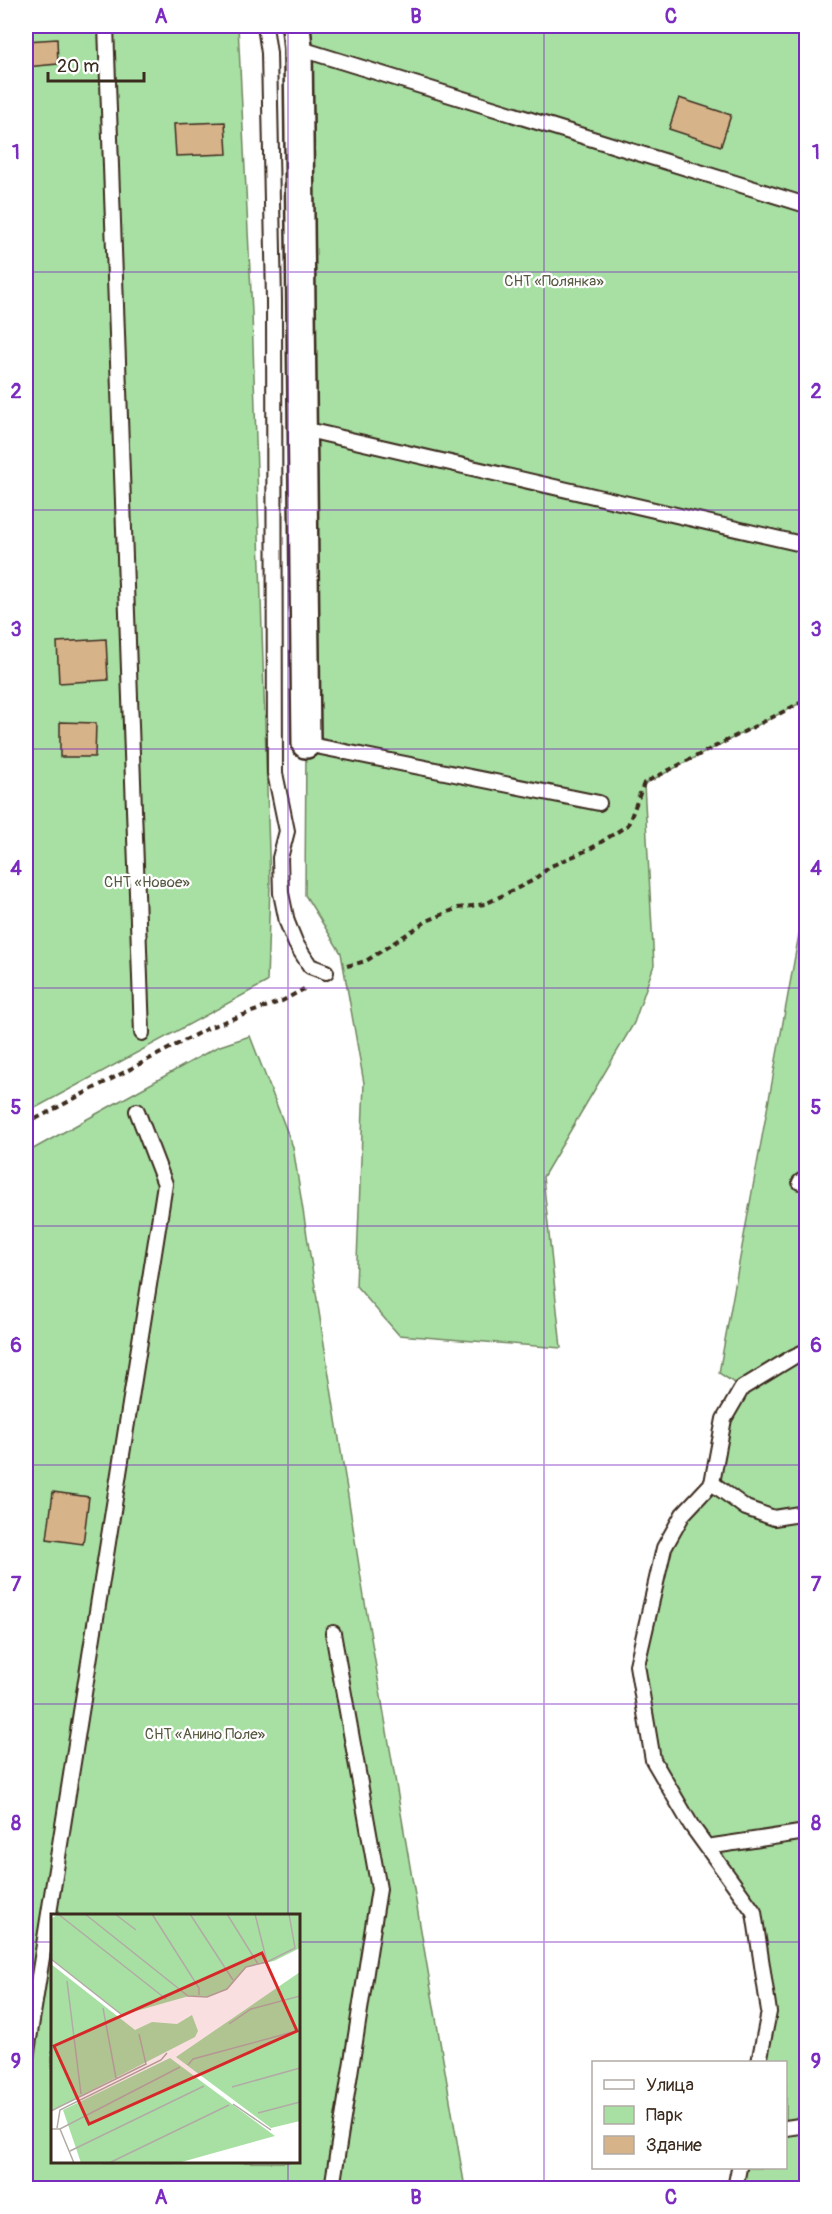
<svg xmlns="http://www.w3.org/2000/svg" width="832" height="2214" font-family="Pangolin,sans-serif">
<rect width="100%" height="100%" fill="#fff"/>
<filter id="ink" filterUnits="userSpaceOnUse"><feTurbulence type="fractalNoise" baseFrequency=".0167" numOctaves="2"/><feDisplacementMap in="SourceGraphic" scale="12" xChannelSelector="R" yChannelSelector="G"/><feConvolveMatrix kernelMatrix="1 2 1 2 8 2 1 2 1" color-interpolation-filters="sRGB"/></filter>
<g filter="url(#ink)">
<!-- green -->
<path fill="#a8e0a4" stroke="#728561" stroke-width="1.5" fill-rule="evenodd" d="M26 26H238L252 313 270 884 267 982 26 1113Z
M296 26H806V700L644 784 654 965 634 1023 543 1177 561 1348 399 1335 356 1286 364 1083 341 953 305 895 306 744Z
M806 896V2188H735L739 2168H786V2062H759L769 2012 754 1912 653 1760 637 1665 664 1548 712 1483 724 1419 742 1388 719 1373Z
M250 1036 293 1147 363 1591 465 2188H26V1153L217 1047ZM52 1916H298V2162H52Z"/>
<!-- building -->
<path fill="#d7b389" stroke="#3b2a1e" stroke-width="1.5" d="M57 39 58 64 26 67V41Z
M679 98 731 115 721 146 669 129Z
M225 122 227 154 176 156 174 124Z
M106 639 108 680 59 683 57 642Z
M60 722 96 723 95 757H60Z
M53 1492 89 1497 83 1544 47 1539Z"/>
<g fill="none" stroke-linecap="round" stroke-linejoin="round">
<defs>
<path id="lane" d="M106 26 142 1033
M265 26 269 53 274 301 275 773 287 831 280 858 281 893 287 922 296 944 310 966 326 972
M298 48 806 205
M303 429 806 545
M306 744 599 803
M800 1182 806 1178
M712 1483 746 1508 774 1518 806 1513
M707 1847 806 1832
M26 2058 165 1184 137 1111
M759 2062 769 2012 754 1912 691 1825 653 1760 637 1665 664 1548 683 1514 712 1483 724 1419 742 1388 793 1357 806 1351
M786 2128 806 2125
M332 2188 379 1889 333 1633
M735 2188 739 2168"/>
<path id="street" d="M296 26 298 48 306 744"/>
</defs>
<!-- lane casing -->
<use href="#lane" stroke="#3b2a1e" stroke-width="18"/>
<!-- street casing -->
<use href="#street" stroke="#3b2a1e" stroke-width="32"/>
<!-- path -->
<path stroke="#3b2a1e" stroke-width="4" stroke-dasharray="6 4.5" stroke-linecap="butt" d="M347 966 366 961 427 921 458 908 485 904 532 881 551 866 590 849 628 825 644 783 806 700
M26 1124 210 1027 282 1001 304 989"/>
<!-- lane -->
<use href="#lane" stroke="#fff" stroke-width="14"/>
<!-- street -->
<use href="#street" stroke="#fff" stroke-width="27"/>
</g>
</g>
<!-- grid -->
<path fill="none" stroke="#7b2cbf" stroke-width="1.5" stroke-opacity="0.55" d="M288 26V1916M544 26V2188M26 272H806M26 510H806M26 749H806M26 988H806M26 1226H806M26 1465H806M26 1704H806M26 1942H52M298 1942H806M288 2162V2188"/>
<g text-anchor="middle" stroke-width="4.5" stroke-linejoin="round" paint-order="stroke">
<!-- park labels -->
<g font-size="15" fill="#565840" stroke="#fff">
<text x="554" y="286">СНТ «Полянка»</text>
<text x="147" y="887">СНТ «Новое»</text>
<text x="205" y="1739">СНТ «Анино Поле»</text>
</g>
</g>
<!-- overview -->
<g transform="translate(51 1914)">
<rect width="249" height="249" fill="#fff"/>
<path d="M7 0H249V34L223 47 195 53 176 75 156 83 138 82 71 101 0 45V5ZM0 50 84 116 101 108 126 110 141 101 147 117 144 123 0 197ZM249 58V207L220 214 125 143ZM119 144 224 222 127 249H30L12 196Z" fill="#a8e0a4"/>
<path fill="none" stroke="#b1aaa5" stroke-width="1.5" d="M7 0 115 85M34 0 137 82 156 83 176 75 195 53 216 48 244 34 238 0M64 0 85 16M101 0 148 74V81M139 0 182 66M176 0 207 50M204 0 216 48M0 45 71 101M16 67 30 180M52 94 65 164M178 110 200 95 249 82M137 151 142 145 249 116M181 173 249 154M182 190 220 216M0 197 95 150 88 120M207 199 249 188M6 214 9 196 110 146 116 139M0 215H9L129 153M9 215 23 249M19 237 153 172M58 249 178 191"/>
<path fill="#d62828" fill-opacity="0.15" stroke="#d62828" stroke-width="3" d="M211 39 246 117 38 210 3 132Z"/>
<rect width="249" height="249" fill="none" stroke="#3b2a1e" stroke-width="3"/>
</g>
<!-- margin -->
<rect width="832" height="2214" fill="none" stroke="#fff" stroke-width="66"/>
<!-- legend -->
<rect x="592" y="2061" width="195" height="108" fill="#ffffff" stroke="#b1aaa5" stroke-width="1.5"/>
<rect x="604" y="2080" width="30" height="9" fill="#ffffff" stroke="#b1aaa5" stroke-width="1.5"/>
<text x="646" y="2091" font-size="18" fill="#3b2a1e">Улица</text>
<rect x="604" y="2106" width="30" height="18" fill="#a8e0a4" stroke="#b1aaa5" stroke-width="1.5"/>
<text x="646" y="2121" font-size="18" fill="#3b2a1e">Парк</text>
<rect x="604" y="2136" width="30" height="18" fill="#d7b389" stroke="#b1aaa5" stroke-width="1.5"/>
<text x="646" y="2151" font-size="18" fill="#3b2a1e">Здание</text>
<!-- scale -->
<path d="M48 72v9h96v-9" fill="none" stroke="#3b2a1e" stroke-width="3"/>
<text x="57" y="72" font-size="18" fill="#3b2a1e" stroke="#ffffff" stroke-width="4.5" paint-order="stroke">20 m</text>
<rect x="33" y="33" width="766" height="2148" fill="none" stroke="#7b2cbf" stroke-width="2"/>
<g font-size="20" text-anchor="middle" font-weight="bold" fill="#7b2cbf">
<text x="161" y="23">A</text>
<text x="416" y="23">B</text>
<text x="671" y="23">C</text>
<text x="16" y="159">1</text>
<text x="816" y="159">1</text>
<text x="16" y="398">2</text>
<text x="816" y="398">2</text>
<text x="16" y="636">3</text>
<text x="816" y="636">3</text>
<text x="16" y="875">4</text>
<text x="816" y="875">4</text>
<text x="16" y="1114">5</text>
<text x="816" y="1114">5</text>
<text x="16" y="1352">6</text>
<text x="816" y="1352">6</text>
<text x="16" y="1591">7</text>
<text x="816" y="1591">7</text>
<text x="16" y="1830">8</text>
<text x="816" y="1830">8</text>
<text x="16" y="2068">9</text>
<text x="816" y="2068">9</text>
<text x="161" y="2204">A</text>
<text x="416" y="2204">B</text>
<text x="671" y="2204">C</text>
</g>
</svg>
